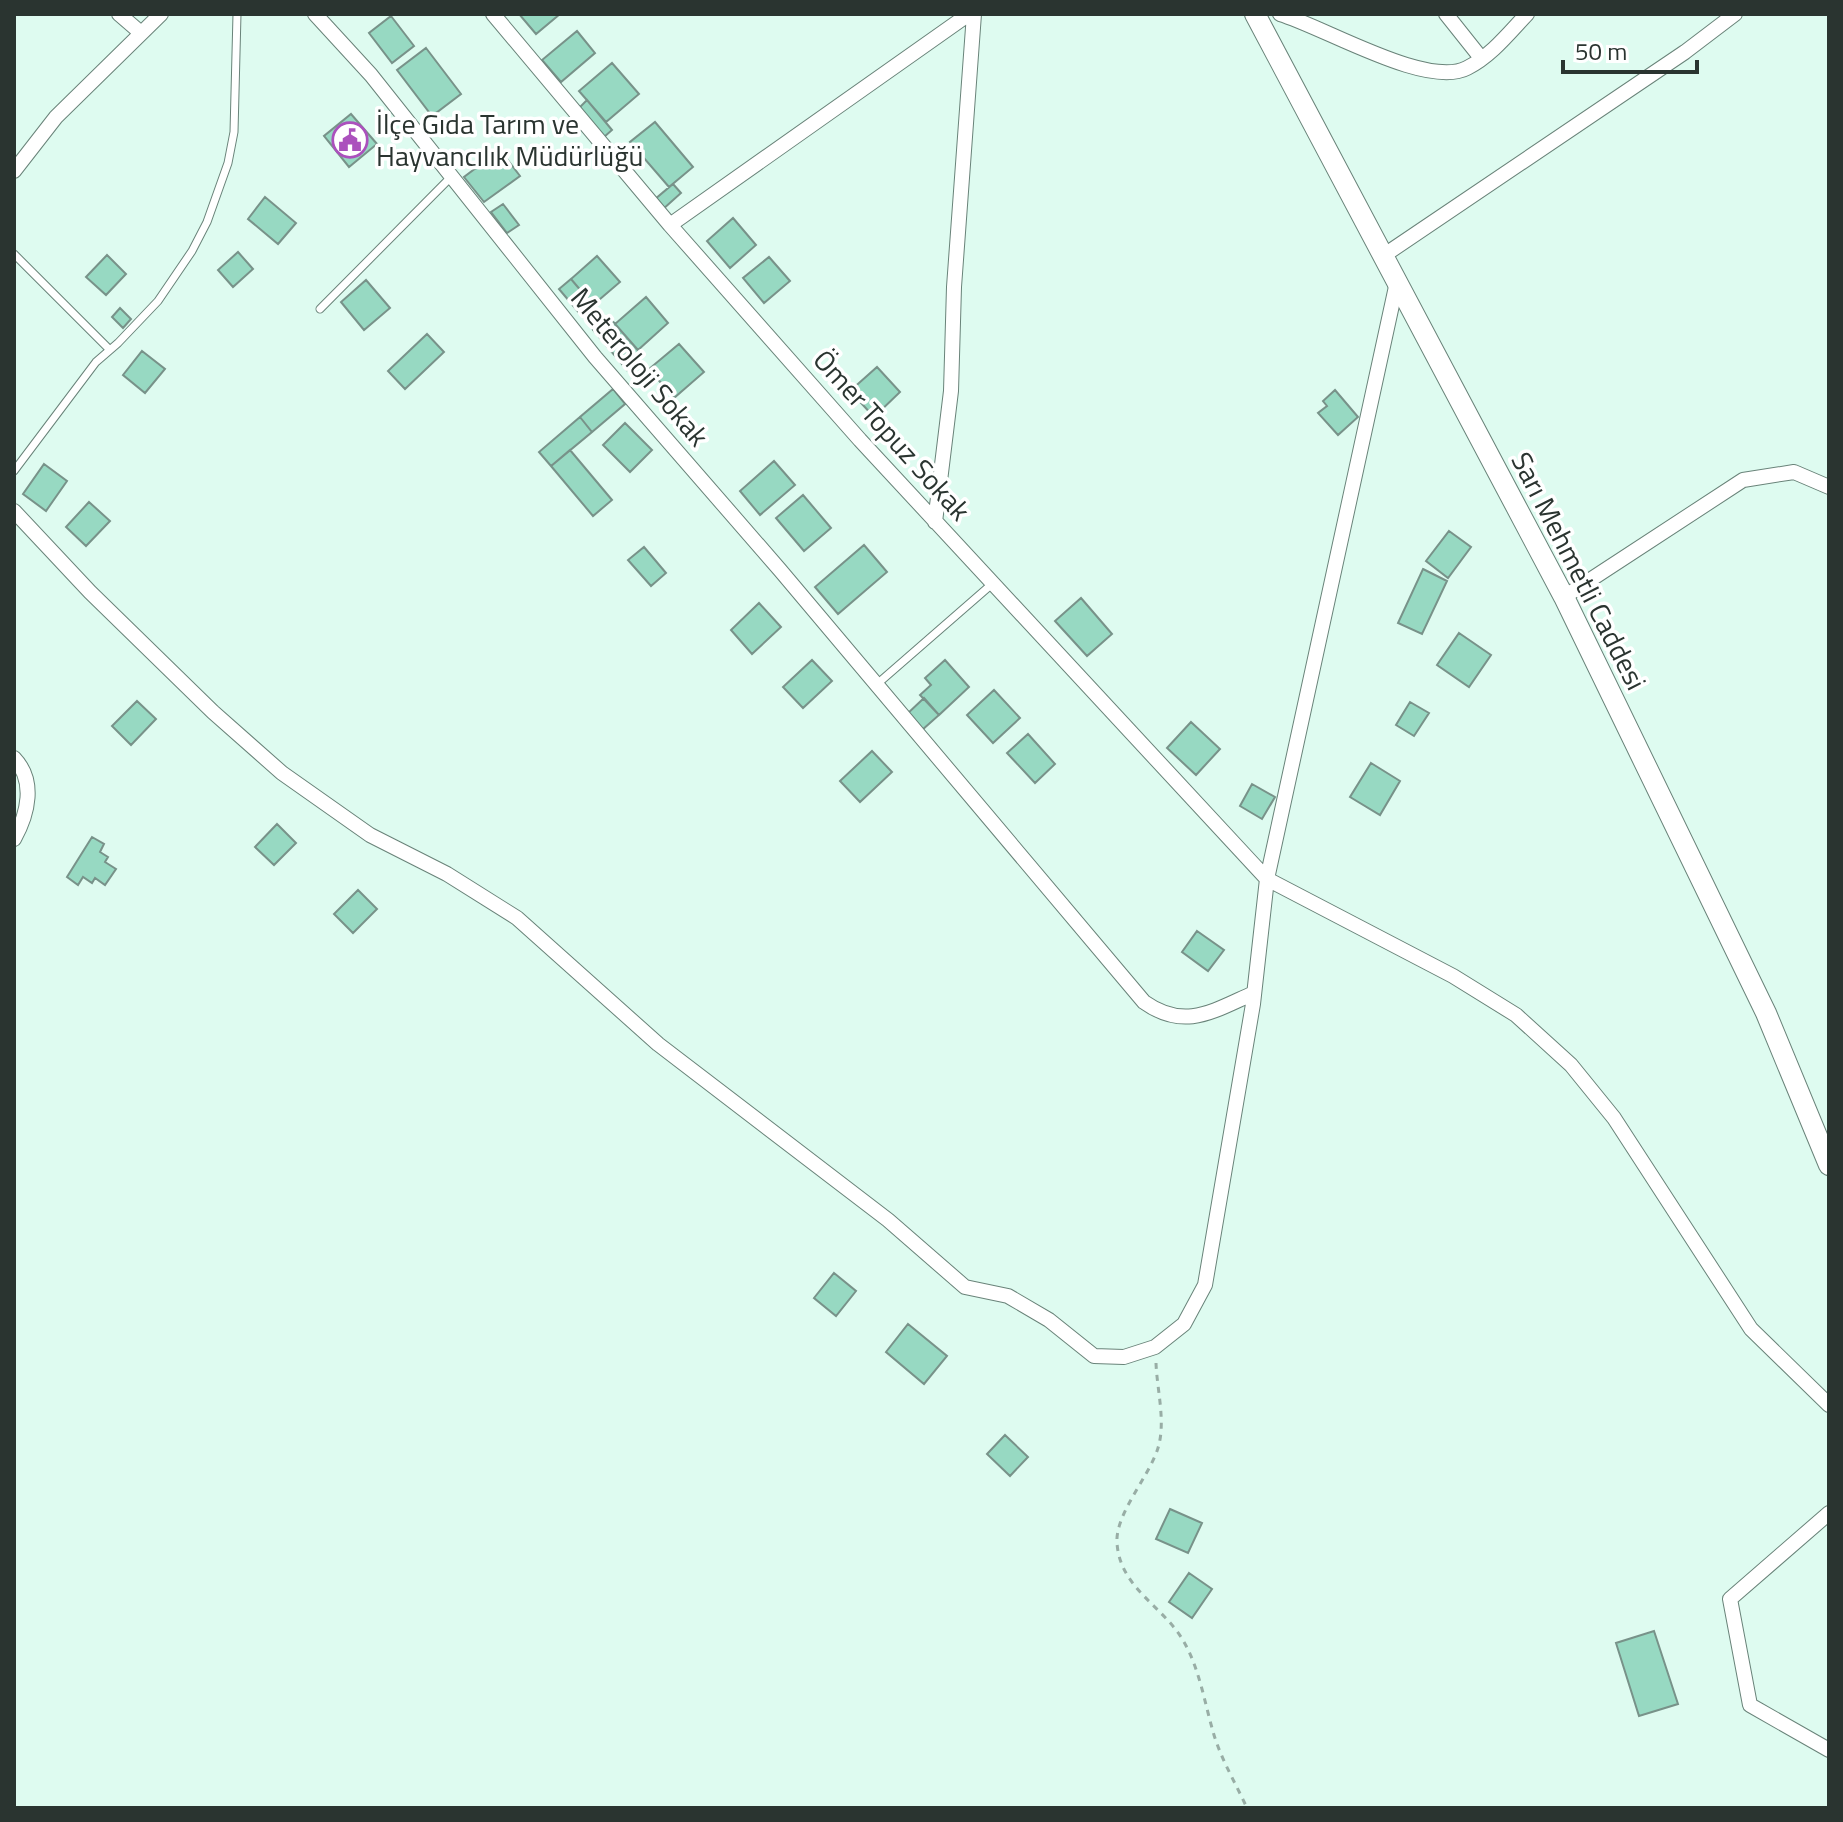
<svg xmlns="http://www.w3.org/2000/svg" width="1843" height="1822" font-family="'Titillium Web',sans-serif">
<rect width="100%" height="100%" fill="#defbf0"/>
<!-- building -->
<path fill="#97d9c2" stroke="#789289" stroke-width="2" d="M519 14H560L536 34Z
M391 16 414 46 392 63 369 33Z
M577 31 595 53 561 82 542 60Z
M426 48 461 94 432 116 397 70Z
M612 63 639 94 606 122 579 91Z
M587 100 612 130 604 137 579 108Z
M351 114 377 144 349 167 324 136Z
M655 122 693 167 669 187 630 142Z
M500 150 520 176 484 202 464 177Z
M673 184 681 193 662 210 654 200Z
M265 197 296 223 278 244 248 219Z
M503 204 519 225 507 233 491 212Z
M733 218 756 245 730 268 707 241Z
M238 252 253 269 233 287 218 270Z
M107 255 126 274 106 295 86 277Z
M597 256 620 282 593 305 571 279Z
M769 257 790 281 764 303 743 278Z
M571 279 593 305 581 315 559 289Z
M366 280 390 308 364 330 341 302Z
M646 297 668 323 638 350 615 324Z
M120 308 131 319 123 328 112 317Z
M609 317 643 356 627 370 593 330Z
M427 334 444 352 405 389 388 371Z
M679 344 704 372 674 398 649 369Z
M142 351 165 369 145 393 123 375Z
M877 367 900 392 874 417 850 391Z
M613 389 625 404 592 432 580 417Z
M1335 390 1358 417 1338 435 1318 413 1327 406 1323 401Z
M580 417 592 432 551 466 539 452Z
M625 423 652 450 630 472 603 445Z
M570 450 612 500 593 516 551 466Z
M774 461 795 485 760 515 740 491Z
M44 464 67 481 46 511 23 494Z
M803 495 831 528 804 551 776 518Z
M89 502 110 521 86 546 66 527Z
M1449 531 1471 547 1448 578 1426 561Z
M864 545 887 572 838 614 815 587Z
M644 547 666 573 651 586 628 560Z
M1423 569 1447 581 1422 634 1398 623Z
M1081 598 1112 634 1087 656 1055 621Z
M759 603 781 627 752 654 731 630Z
M1459 633 1491 655 1469 687 1437 665Z
M812 660 832 681 803 708 783 687Z
M945 660 969 687 939 715 920 695 931 685 925 678Z
M994 690 1020 718 993 743 967 715Z
M924 698 939 715 922 730 907 714Z
M137 701 156 719 131 745 112 726Z
M1410 702 1429 713 1414 736 1396 725Z
M1191 722 1220 749 1196 775 1167 748Z
M1028 734 1055 764 1035 783 1007 753Z
M872 751 892 772 860 802 840 781Z
M1371 763 1400 781 1380 815 1350 797Z
M1252 784 1275 797 1262 819 1240 806Z
M277 824 296 843 274 865 255 847Z
M92 837 104 844 100 852 108 857 105 862 116 869 105 885 95 878 92 883 83 877 78 885 67 877Z
M358 890 377 909 353 933 334 914Z
M1197 931 1224 950 1208 971 1182 952Z
M834 1273 856 1291 836 1316 814 1298Z
M908 1324 947 1356 924 1384 886 1352Z
M1005 1435 1028 1457 1010 1476 987 1454Z
M1170 1509 1202 1523 1188 1553 1156 1539Z
M1189 1573 1212 1589 1192 1618 1169 1602Z
M1654 1631 1678 1704 1639 1716 1616 1643Z"/>
<g fill="none" stroke-linecap="round" stroke-linejoin="round">
<defs>
<path id="lane" d="M14 254 110 350
M320 309 451 177
M14 471 96 362 118 343 158 301 192 251 207 222 228 163 234 132 237 14
M876 685 992 584"/>
<path id="street" d="M119 14 141 33
M315 14 371 75 595 357 780 570 1144 1002C1185 1031 1213 1011 1254 993
M493 14 670 225 860 440 1267 879 1453 976 1516 1015 1571 1065 1614 1118 1751 1329 1829 1405
M1280 14C1324 27 1427 89 1467 68 1491 56 1509 33 1527 14
M1446 14 1481 58
M14 171 56 117 161 14
M670 225 969 14
M1383 256 1685 52 1735 14
M14 511 90 592 213 712 282 773 370 835 447 874 517 918 658 1044 888 1220 965 1287 1008 1296 1049 1320 1094 1356 1124 1357 1155 1347 1184 1324 1205 1285 1253 1004 1267 879 1397 282
M935 522 951 391 954 287 974 14
M1564 597 1743 480 1794 472 1829 487
M14 758C36 781 28 814 14 839
M1829 1513 1730 1599 1750 1705 1829 1750"/>
<path id="secondary" d="M1255 14 1564 597 1766 1013 1829 1165"/>
</defs>
<!-- lane casing -->
<use href="#lane" stroke="#698379" stroke-width="9"/>
<!-- street casing -->
<use href="#street" stroke="#698379" stroke-width="16"/>
<!-- secondary casing -->
<use href="#secondary" stroke="#698379" stroke-width="22"/>
<!-- path -->
<path stroke="#98ada5" stroke-width="3" stroke-dasharray="6 6" stroke-linecap="butt" d="M1156 1363C1157 1390 1166 1422 1158 1448 1149 1477 1115 1514 1117 1543 1120 1589 1164 1606 1184 1642 1200 1670 1205 1705 1214 1735 1222 1761 1236 1784 1247 1808"/>
<!-- lane -->
<use href="#lane" stroke="#fff" stroke-width="7"/>
<!-- street -->
<use href="#street" stroke="#fff" stroke-width="14"/>
<!-- secondary -->
<use href="#secondary" stroke="#fff" stroke-width="20"/>
</g>
<!-- icons -->
<defs>
<symbol id="civic-ring" viewBox="-11 -11 22 22"><circle r="9.5" fill="#fff" stroke="#ab51bd" stroke-width="1.5"/><path d="M-.6-6.5H3V-4.5H.6V-3L4-1V1h2V6H-6V1h2V-1L-.6-3ZM-1.2 2.5V6h2.4V2.5Z" fill="#ab51bd"/></symbol>
</defs>
<g fill-rule="evenodd">
<use href="#civic-ring" x="330" y="120" width="40" height="40"/>
</g>
<g text-anchor="middle" stroke-width="7" stroke-linejoin="round" paint-order="stroke">
<!-- poi labels -->
<g font-size="28" fill="#2a3430" stroke="#fff" text-anchor="start">
<text x="376" y="134">İlçe Gıda Tarım ve<tspan x="376" dy="32">Hayvancılık Müdürlüğü</tspan></text>
</g>
<!-- street labels -->
<g font-size="28" fill="#2a3430" stroke="#fff">
<text transform="translate(640 367) rotate(50)" y="10">Meteroloji Sokak</text>
<text transform="translate(892 435) rotate(48)" y="10">Ömer Topuz Sokak</text>
<text transform="translate(1579 571) rotate(63)" y="10">Sarı Mehmetli Caddesi</text>
</g>
</g>
<!-- border -->
<rect width="1843" height="1822" fill="none" stroke="#2a3430" stroke-width="32"/>
<!-- scale -->
<path d="M1563 60v12h134v-12" fill="none" stroke="#2a3430" stroke-width="4"/>
<text x="1575" y="60" font-size="24" fill="#2a3430" stroke="#ffffff" stroke-width="6" paint-order="stroke">50 m</text>
</svg>
